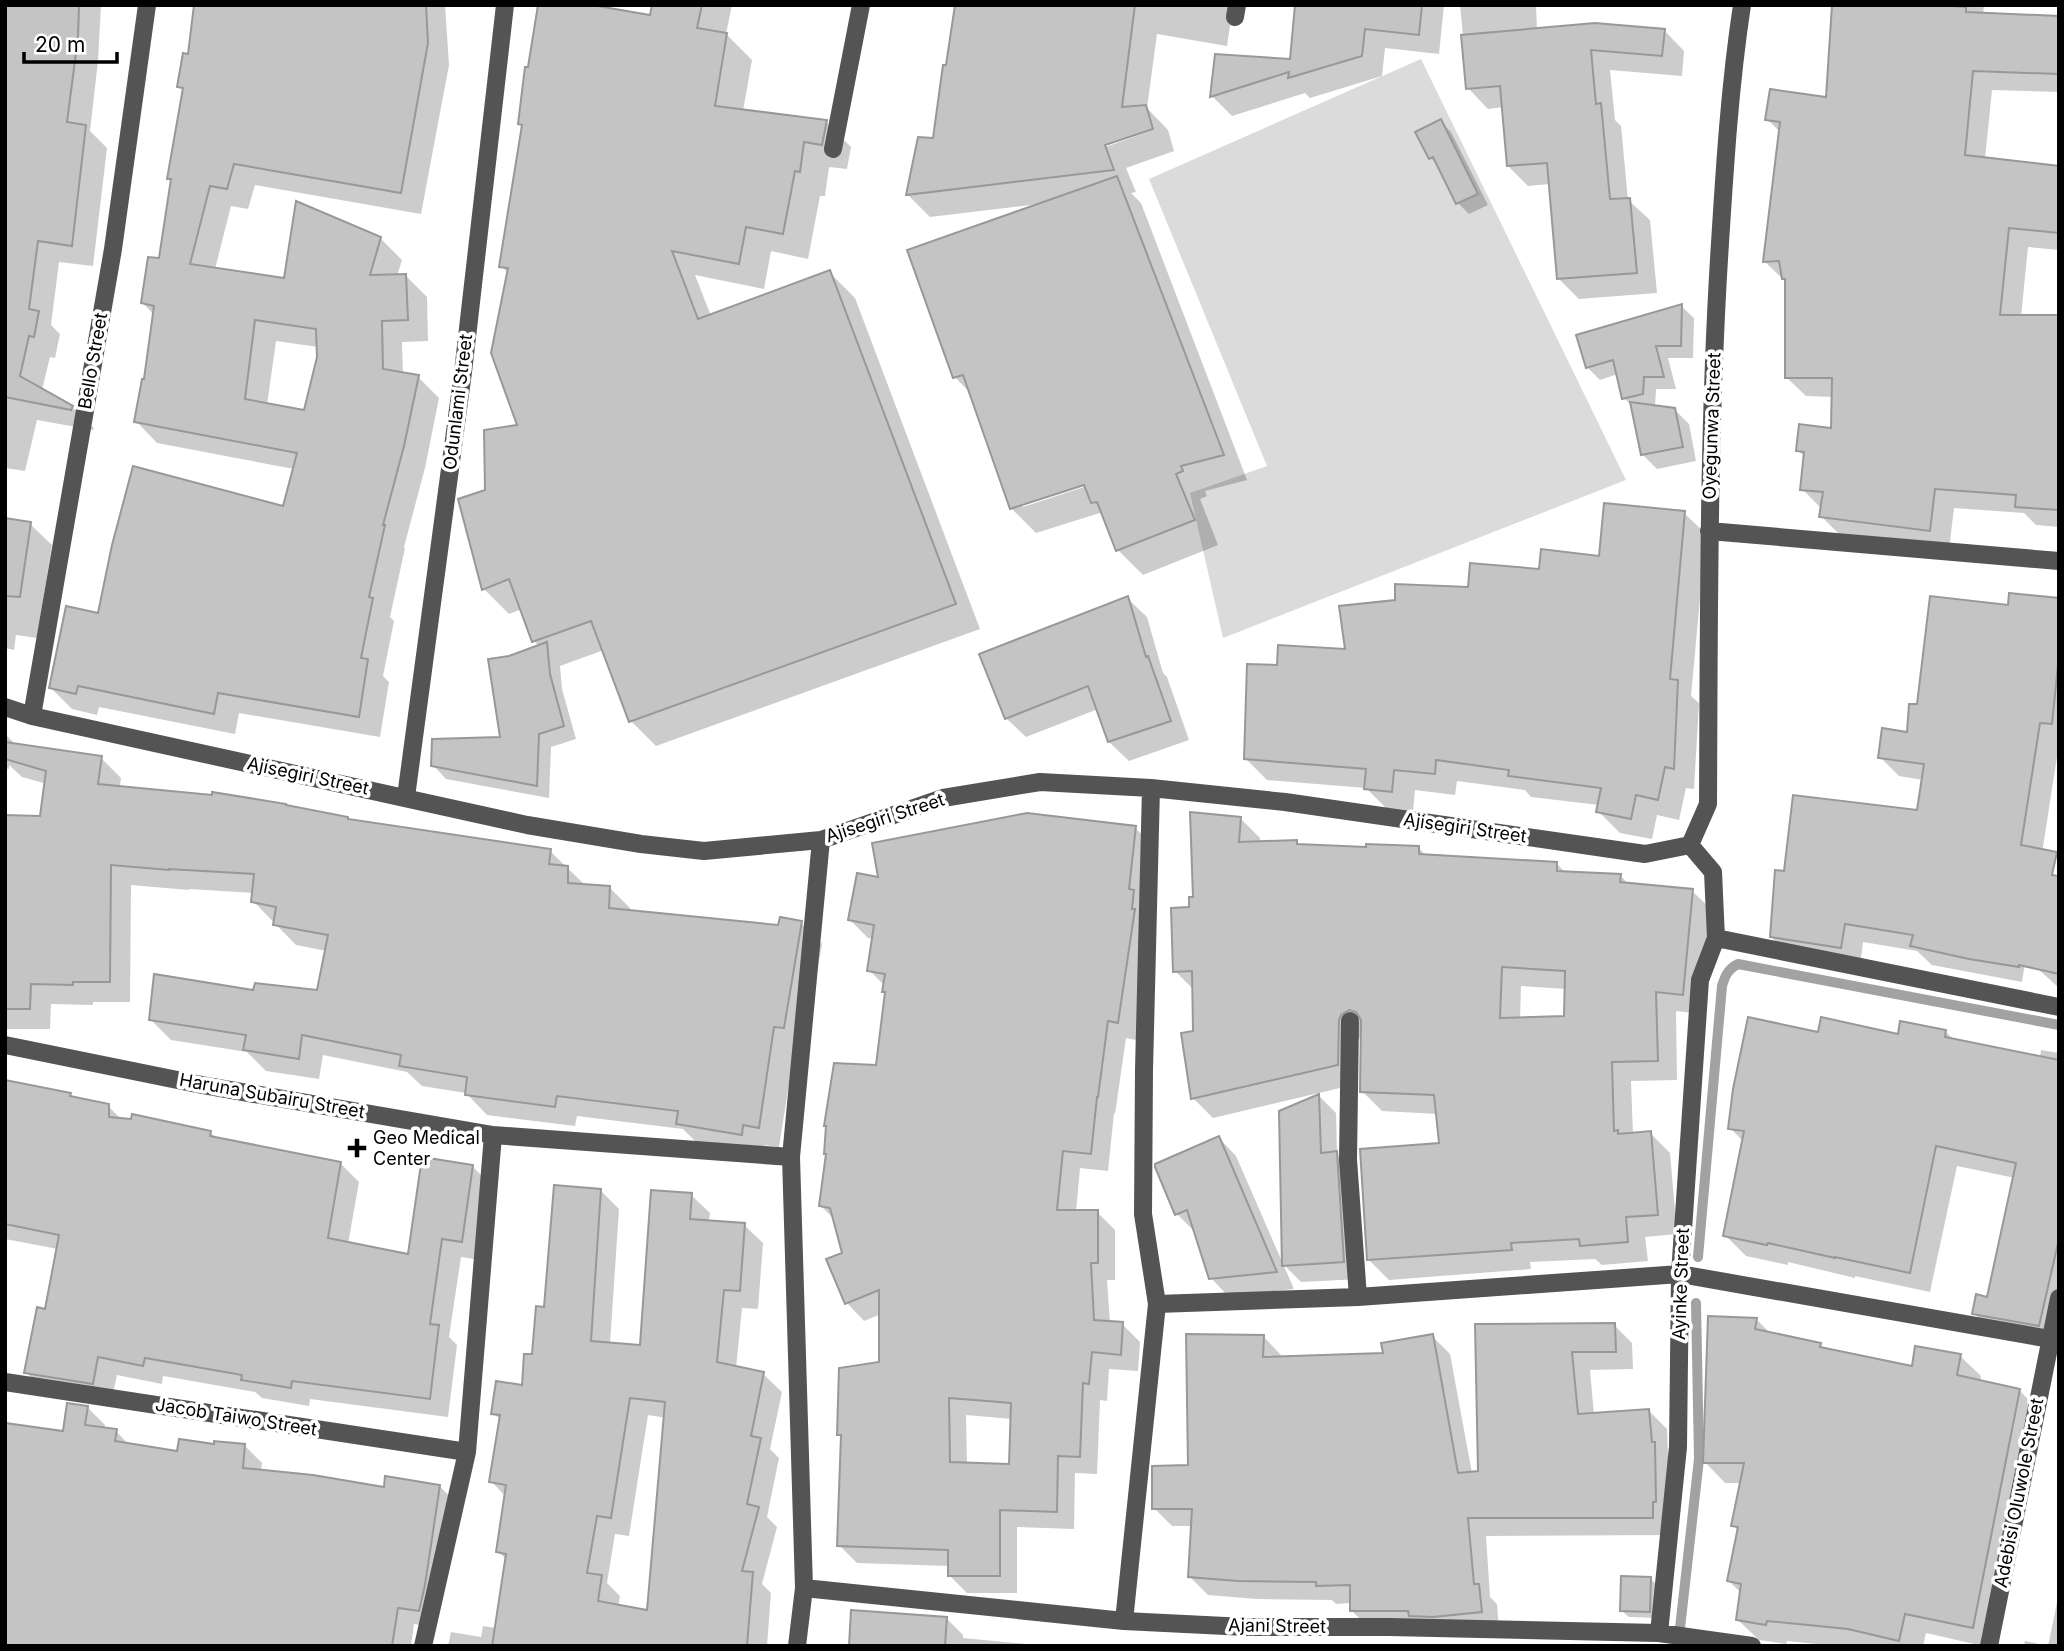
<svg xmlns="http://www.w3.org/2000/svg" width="2064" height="1651" font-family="Inter,sans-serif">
<rect width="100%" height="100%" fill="#fff"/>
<!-- green -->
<path fill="#dbdbdb" d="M1421 59 1626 480 1223 638 1190 493 1267 466 1149 179Z"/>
<!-- shadow -->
<path fill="#0003" fill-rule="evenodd" d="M5 5H101L98 61 90 131 107 148 93 266 59 262 51 325 60 334 55 358 50 357 42 390 72 407 94 428 93 430 37 420 25 471 5 468Z
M196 5H445L449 65 421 214 255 185 248 209 231 206 215 269 286 280 380 238 402 260 397 276 405 275 427 297 428 341 402 342 403 374 418 377 439 398 425 468 404 547 405 548 390 617 394 621 383 676 389 682 380 737 239 713 235 734 99 707 97 715 72 709 50 687 100 615 284 508 294 469 157 443 136 421 146 381 154 315 143 303 160 260 172 182 169 178 184 91 179 87 190 56ZM276 341 318 347V358L305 412 267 405Z
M654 5H732L726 34 752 60 743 111 826 122 851 147 847 169 829 167 825 196H820L808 259 771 251 764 289 695 275 711 316 829 272 855 298 980 629 656 746 631 721 604 650 560 666 562 689 576 739 551 747 549 798 446 779 433 765 502 739 509 657 540 647 534 641 522 609 509 614 484 589 486 491 519 426 508 273 501 266 524 127 520 123 651 17Z
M957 5H1233L1227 46 1157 34 1147 108 1168 130 1174 151 1126 168 1136 192 1131 193 1141 203 1247 480 1205 491 1207 496 1200 499 1218 545 1143 575 1118 550 1103 512 1036 533 1011 508 971 394 955 377 1039 204 930 217 908 195 934 140ZM1147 129H1156L1097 150 1096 146ZM1092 481 1093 484 1023 507V503Z
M1297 5H1444L1439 54 1385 48 1382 76 1310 98 1305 93 1232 116 1212 96 1216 55 1291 61Z
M1460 5H1536L1537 30H1664L1684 51 1682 76 1610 70 1615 120 1621 126 1628 200 1650 220 1657 293 1579 299 1559 279 1550 184 1528 186 1508 166 1503 107 1488 109 1468 88Z
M1833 5H1984L1983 15 2059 18V92L1992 90 1985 159 2059 167V250L2028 247 2021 317H2059V527L2036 525 2024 513 1954 508 1949 550 1841 536 1821 516 1822 509 1802 489 1805 457 1798 450 1833 430V397L1806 396 1786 377 1787 281H1785L1765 262 1781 133 1767 119 1828 99Z
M1440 121 1451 132 1488 205 1469 214 1458 203 1440 167 1431 158 1417 133Z
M1681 306 1694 318 1693 358H1668L1676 389H1656L1655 407 1674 409 1689 424 1696 461 1657 469 1642 454 1633 407 1624 398 1618 374 1600 380 1587 367Z
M1684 513 1706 534 1691 696 1699 703 1694 789 1686 788 1679 820 1657 815 1652 839 1620 833 1598 811 1599 805 1531 797 1525 790 1457 781 1455 795 1415 790 1413 812 1387 809 1366 788 1267 780 1246 759 1278 667 1347 651 1397 602 1469 589 1601 558Z
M5 520 30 524 52 545 37 638 16 635 14 650 5 648Z
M1127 598 1147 617 1163 673 1167 677 1189 740 1129 761 1109 742 1098 709 1026 737 1006 718Z
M2059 600V744L2022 982 1932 965 1917 951 1863 942 1860 966 1791 956 1771 937 1786 873 1918 812 1923 780 1899 776 1880 757 1909 734 1918 706 2010 607Z
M5 734 13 742V745L101 758 121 778 118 801 347 818 351 821 550 851 586 886 610 888 630 908V912L780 927 801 923 822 944 804 1048 795 1046 779 1147 764 1145 762 1155 698 1144 683 1129 577 1116 575 1126 487 1115 466 1093 422 1086 407 1072 323 1055 319 1079 266 1071 247 1052 171 1040 150 1019 255 992H319L327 951 296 945 253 901 254 893 189 889V890L131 885 130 1002H93V1005L51 1004 50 1029H5V817H41L104 800 22 777 9 765V769L5 768Z
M1240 818 1260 838V843L1296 842 1300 845 1367 849 1419 848 1427 857 1556 863 1566 873 1620 875 1629 885 1692 891 1713 911 1702 1014 1676 1011 1677 1080 1631 1081 1633 1135 1650 1133 1670 1153 1677 1234 1645 1237 1648 1261 1602 1265 1595 1259 1530 1262 1531 1269 1389 1280 1368 1259 1441 1144 1437 1114 1382 1111 1362 1091 1363 1033 1358 1041 1357 1084 1213 1118 1193 1098 1195 1032 1194 990 1175 971 1194 899ZM1521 986 1566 989 1565 1018 1520 1019Z
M1135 828 1153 845 1152 928 1136 1040 1126 1038 1115 1114 1114 1113 1108 1171 1080 1168 1076 1212H1097L1115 1230V1280H1107L1110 1323 1122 1324 1140 1342 1138 1371 1109 1369 1107 1401 1100 1400 1097 1474 1075 1473 1074 1529 1017 1527V1593H967L949 1575V1566L857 1563 839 1545 843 1439 838 1434 881 1364V1314L864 1321 847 1303 844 1254 835 1220 821 1206 878 1067 887 994 884 991 885 986 869 970 874 939 868 938 850 920ZM966 1415 1012 1419 1010 1466 967 1464Z
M2059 881V988L2037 968Z
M1946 1032 1954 1040 2040 1058 2041 1050 2059 1053V1345L1994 1334 1974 1313 1988 1299 2015 1178 1957 1166 1930 1292 1855 1276V1278L1788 1262V1265L1746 1256 1725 1235 1744 1142 1730 1128 1820 1034 1899 1036Z
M5 1081 70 1094 74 1099 108 1106 122 1120 210 1132 217 1139 340 1163 359 1182 348 1244 409 1256 472 1166 491 1185 480 1260 461 1257 449 1337 457 1345 448 1417 310 1399 309 1406 262 1398 255 1392 163 1376 162 1384 117 1375 111 1402 44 1391 26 1372 46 1311 58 1249 5 1239Z
M1319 1096 1336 1113 1337 1154 1353 1170 1360 1279 1301 1282 1284 1265Z
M1219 1138 1236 1156 1294 1289 1228 1296 1211 1278 1194 1231 1177 1214Z
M601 1191 619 1209 610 1344 642 1347 691 1195 710 1213 709 1222 744 1225 763 1243 758 1309 742 1308 736 1368 763 1374 782 1392 770 1449 779 1458 767 1517 777 1527 762 1584 771 1593 767 1646H448L451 1632 481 1637 483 1626 497 1628 507 1560 498 1551 506 1497 491 1481 501 1420 493 1413 523 1387 546 1309ZM648 1415 666 1418 648 1612 618 1607 620 1596 607 1583 615 1534 629 1536Z
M1756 1319 1771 1334 1820 1344 1825 1350 1913 1368 1960 1356 1981 1376 1980 1382 2019 1390 2040 1411 1983 1646 1926 1633 1923 1646H1837L1787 1641 1786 1644 1759 1640 1738 1620 1741 1593 1729 1581 1739 1532 1733 1525 1741 1483H1725L1705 1462Z
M1477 1325H1614L1632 1343 1633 1369 1590 1370 1594 1415 1649 1411 1667 1429 1671 1535 1486 1536 1490 1597 1497 1604 1499 1629H1370L1352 1611V1603L1336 1604 1332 1600 1257 1599 1208 1595 1189 1576 1192 1526H1172L1154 1508 1189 1467 1263 1336 1281 1355V1358L1385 1355 1432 1336 1450 1354 1472 1473 1479 1472Z
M88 1408 105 1425 104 1429 116 1431 129 1445 179 1453 215 1446H245L262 1463 261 1471 385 1489 439 1486 457 1503 442 1603 436 1628 414 1624 411 1646H5V1422L14 1426 64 1433Z
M1651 1579 1657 1585 1656 1618 1629 1617 1622 1611Z
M2059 1593V1646H2024L2025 1641 2048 1646Z
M946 1618 963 1635V1638L1047 1646H851Z"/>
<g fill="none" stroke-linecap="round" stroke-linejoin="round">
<!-- stream -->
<path stroke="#a2a2a2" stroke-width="10" d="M1698 1257 1722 986C1725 976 1728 969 1738 964L2059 1025
M1678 1646 1699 1459 1696 1303"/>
</g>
<!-- building -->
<path fill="#c4c4c4" stroke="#989898" stroke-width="2" fill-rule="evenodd" d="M5 5H79L78 38 67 122 86 125 72 246 38 241 29 309 39 311 34 337 29 336 20 376 73 406 71 410 5 397Z
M194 5H426L428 43 401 193 234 164 227 189 210 186 190 264 284 278 296 201 381 237 370 275 406 274 408 320 382 321 383 369 419 375 404 446 383 525H385L369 597 373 598 361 658 368 659 359 717 218 693 214 714 78 686 76 694 49 688 66 606 98 613 112 545 133 466 283 506 297 453 134 422 142 379H144L154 306 141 303 148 257 159 258 171 179H167L183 88 177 87 183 53 188 54ZM255 320 316 329 317 357 304 410 245 399Z
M538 5H592L650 15 652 5H702L697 28 727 33 715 106 827 120 822 145 804 142 800 172 795 171 783 234 746 227 739 264 672 251 698 319 830 270 956 604 629 722 591 621 532 642 509 579 482 590 458 499 485 490 484 430 517 425 491 353 508 268 499 267 522 125 518 124 525 67H528Z
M955 5H1135L1122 107 1146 105 1153 129 1105 145 1114 170 906 195 918 137 933 138 943 65H946Z
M1295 5H1422L1419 35 1365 29 1362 56 1288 78 1289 72 1210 97 1215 54 1290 59Z
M1832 5H1937L1966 7V12L2059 16V74L1973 71 1965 155 2059 166V233L2009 228 2000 315H2059V510L2015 507 2016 495 1935 489 1930 531 1819 517 1823 492 1800 490 1804 452 1796 451 1799 424 1831 428 1832 378H1785V279H1782L1779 261 1763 262 1780 122 1765 120 1770 89 1826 97Z
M1595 23 1665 29 1662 56 1591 50 1596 104 1601 103 1610 199 1630 198 1637 273 1557 279 1547 163 1507 166 1500 86 1466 89 1461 35Z
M1441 119 1478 194 1456 204 1433 157 1429 159 1415 132Z
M1117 176 1224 455 1181 466 1183 471 1176 474 1195 520 1116 551 1097 502 1091 503 1084 485 1010 509 963 375 953 378 907 250Z
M1682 304 1681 346H1656L1664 377H1644L1643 394 1622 399 1613 360 1586 368 1576 335Z
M1630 402 1675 408 1683 447 1641 455Z
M1604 503 1685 511 1670 679 1678 680 1674 769 1665 767 1658 800 1636 795 1631 819 1596 812 1601 788 1508 776 1509 770 1436 760 1435 774 1394 770 1392 792 1364 789 1366 769 1244 759 1247 664 1277 665 1278 645 1345 649 1339 606 1395 600V584L1468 587 1470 563 1539 569 1541 549 1599 556Z
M5 518 31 522 20 597 5 596Z
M2009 593 2059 598V655L2052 724 2040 723 2021 845 2057 852 2052 875 2059 876V974L2019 965V967L1969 959 1910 946 1913 935 1845 924 1841 948 1770 937 1775 870 1784 871 1793 795 1917 810 1924 764 1878 758 1882 728 1907 732 1909 704H1917L1930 596 2008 605Z
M1128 596 1146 657 1148 656 1171 721 1108 742 1088 686 1005 719 979 654Z
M547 642 550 674 564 726 539 734 537 786 431 766 432 739 500 737 488 659 509 656Z
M5 742 102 756 98 784 212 795V792L286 804V805L348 817V819L551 849 549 864 568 866V883L610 886 609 908 778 925 780 917 802 921 784 1028 774 1027 759 1128 743 1125 742 1135 676 1124 678 1111 557 1096 555 1107 465 1095 467 1077 399 1066 401 1055 302 1035 299 1059 243 1050 246 1035 149 1020 154 974 253 990 255 983 317 990 328 935 273 925 276 907 251 902 254 874 169 869V870L111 865 110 982H73V985L31 984 30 1009H5V815L40 816 46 771 5 759Z
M1190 812 1241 817 1239 842 1297 840V844L1366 847V844L1419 846V854L1557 862V871L1621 874 1620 882 1693 889 1683 995 1656 992 1658 1061 1612 1062 1614 1131 1618 1130V1134L1651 1131 1658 1215 1626 1217 1628 1242 1580 1246 1579 1239 1511 1243 1512 1250 1367 1260 1360 1149 1439 1143 1434 1095 1360 1092 1361 1020 1356 1012 1349 1010 1341 1015 1339 1020 1338 1065 1191 1099 1181 1033 1193 1031 1192 971 1173 972 1171 908 1189 907V897H1193ZM1502 967 1565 971 1564 1016 1500 1018Z
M1027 813 1136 826 1129 889 1134 890 1132 909H1135L1118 1023 1108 1021 1098 1097H1097L1091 1154 1063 1151 1057 1210H1098V1263H1091L1094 1320 1123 1322 1121 1355 1092 1352 1089 1384 1083 1383 1080 1457 1058 1456 1057 1512 1000 1510V1576H948V1550L837 1546 841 1435H837L839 1368 879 1362V1290L845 1304 826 1259 842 1253 830 1208 819 1206 826 1154H824L826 1126H824L834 1063 876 1065 885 992H882L885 974 867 971 874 925 848 920 857 873 878 877 872 843ZM949 1398 1011 1403 1009 1464 950 1462Z
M1748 1017 1818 1032 1821 1017 1898 1034 1900 1021 1946 1030 1945 1037 2059 1060V1239L2039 1326 1972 1314 1976 1294 1987 1297 2016 1163 1936 1146 1910 1273 1835 1257V1258L1768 1243 1767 1245 1723 1236 1744 1131 1728 1129 1733 1089Z
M5 1080 71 1093 70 1096 109 1104V1117L131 1119 132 1114 211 1131 210 1136 341 1162 328 1238 408 1254 422 1157 473 1165 462 1242 442 1239 430 1324 439 1325 430 1399 292 1381 291 1388 241 1380 242 1375 145 1358 143 1366 98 1357 93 1384 24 1373 37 1307 45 1309 59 1235 5 1224Z
M1319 1094 1321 1153 1337 1151 1344 1262 1282 1266 1279 1111Z
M1219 1136 1277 1272 1209 1279 1187 1210 1175 1215 1155 1167V1164Z
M554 1185 601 1189 591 1341 640 1345 651 1190 692 1193 690 1219 745 1223 740 1291 724 1290 717 1362 764 1372 751 1436 761 1438 747 1504 759 1507 742 1571 753 1572 747 1646H492L506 1554 496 1552 506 1485 489 1482 500 1415 491 1414 496 1381 522 1385 524 1354H532L536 1306 544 1307ZM630 1398 665 1402 647 1610 598 1601 602 1575 587 1573 597 1516 611 1518Z
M1708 1316 1757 1318 1755 1329 1821 1343 1820 1347 1912 1366 1915 1346 1961 1354 1957 1375 2020 1389 1973 1628 1905 1614 1899 1641 1848 1629 1767 1621 1766 1625 1736 1620 1741 1584 1727 1581 1738 1527 1731 1526 1744 1463H1703Z
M1615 1323 1616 1352H1572L1578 1414 1649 1409 1652 1442H1655L1656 1502H1653V1518H1468L1474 1584H1479L1482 1612 1433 1617 1409 1616 1408 1611H1350V1585L1316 1586V1582L1238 1581 1188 1577 1192 1509H1152V1466L1188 1465 1186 1334 1264 1335 1263 1357 1383 1353 1381 1343 1433 1334 1458 1473 1478 1471 1475 1324Z
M67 1403 88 1406 85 1425 117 1429 115 1441 177 1451 179 1439 214 1444V1441L245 1444 243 1468 313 1475 384 1487 385 1476 440 1485 425 1585 419 1611 398 1608 392 1646H5V1423L63 1431Z
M1621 1576 1651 1577 1650 1612 1620 1611Z
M851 1610 947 1617 945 1646H849Z"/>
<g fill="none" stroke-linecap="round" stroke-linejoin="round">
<!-- minor -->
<path stroke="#545454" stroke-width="18" d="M1235 17 1237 5
M833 149 861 5
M1709 531 2059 561
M5 707 32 716 527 825 641 844 704 851 821 840 943 798 1040 782 1151 788 1285 802 1645 854 1690 845
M32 716 113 249 147 5
M406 797 463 372 505 5
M1690 845 1708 804C1709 617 1708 429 1720 243 1725 163 1730 84 1742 5
M1716 938 2059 1007
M1350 1021 1348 1160 1358 1297
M5 1045 202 1085 493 1135 791 1157
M1157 1304 1358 1297 1680 1274 2050 1339
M5 1382 467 1452
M804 1588 1124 1621 1246 1627H1389L1659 1633 1752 1646
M1124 1621 1157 1304 1143 1214 1144 1070 1151 788
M1659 1633 1678 1447 1680 1274 1700 980 1716 938 1713 872 1690 845
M423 1646 467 1452 493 1135
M797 1646 804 1588 791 1157 821 840
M1989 1646 2059 1298"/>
</g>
<!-- markers -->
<path fill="#000" stroke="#fff" stroke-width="2.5" d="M353.5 1137.5h7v7h7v7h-7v7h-7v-7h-7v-7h7z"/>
<g text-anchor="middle" stroke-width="7" stroke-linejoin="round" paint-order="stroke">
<!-- street labels -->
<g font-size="18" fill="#000" stroke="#fff">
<text transform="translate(93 361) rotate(-80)" y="6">Bello Street</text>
<text transform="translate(458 402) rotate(-83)" y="6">Odunlami Street</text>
<text transform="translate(1712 426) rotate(-88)" y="6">Oyegunwa Street</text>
<text transform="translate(308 776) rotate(12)" y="6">Ajisegiri Street</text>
<text transform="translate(885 818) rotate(-18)" y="6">Ajisegiri Street</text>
<text transform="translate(1465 828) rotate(8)" y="6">Ajisegiri Street</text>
<text transform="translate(272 1096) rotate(10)" y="6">Haruna Subairu Street</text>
<text transform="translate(1681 1284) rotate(-88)" y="6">Ayinke Street</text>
<text transform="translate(236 1417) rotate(9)" y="6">Jacob Taiwo Street</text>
<text transform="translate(2019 1493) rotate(-79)" y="6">Adebisi Oluwole Street</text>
<text transform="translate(1277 1626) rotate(1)" y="6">Ajani Street</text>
</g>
<!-- poi labels -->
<g font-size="18" fill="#000" stroke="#fff" text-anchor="start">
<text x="373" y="1144">Geo Medical<tspan x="373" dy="21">Center</tspan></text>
</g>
</g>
<!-- border -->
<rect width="2064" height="1651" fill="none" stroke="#000000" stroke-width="14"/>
<!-- scale -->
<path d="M24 52v10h93v-10" fill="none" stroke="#000000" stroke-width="3.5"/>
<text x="35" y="52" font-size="21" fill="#000000" stroke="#ffffff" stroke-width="5" paint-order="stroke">20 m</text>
</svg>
